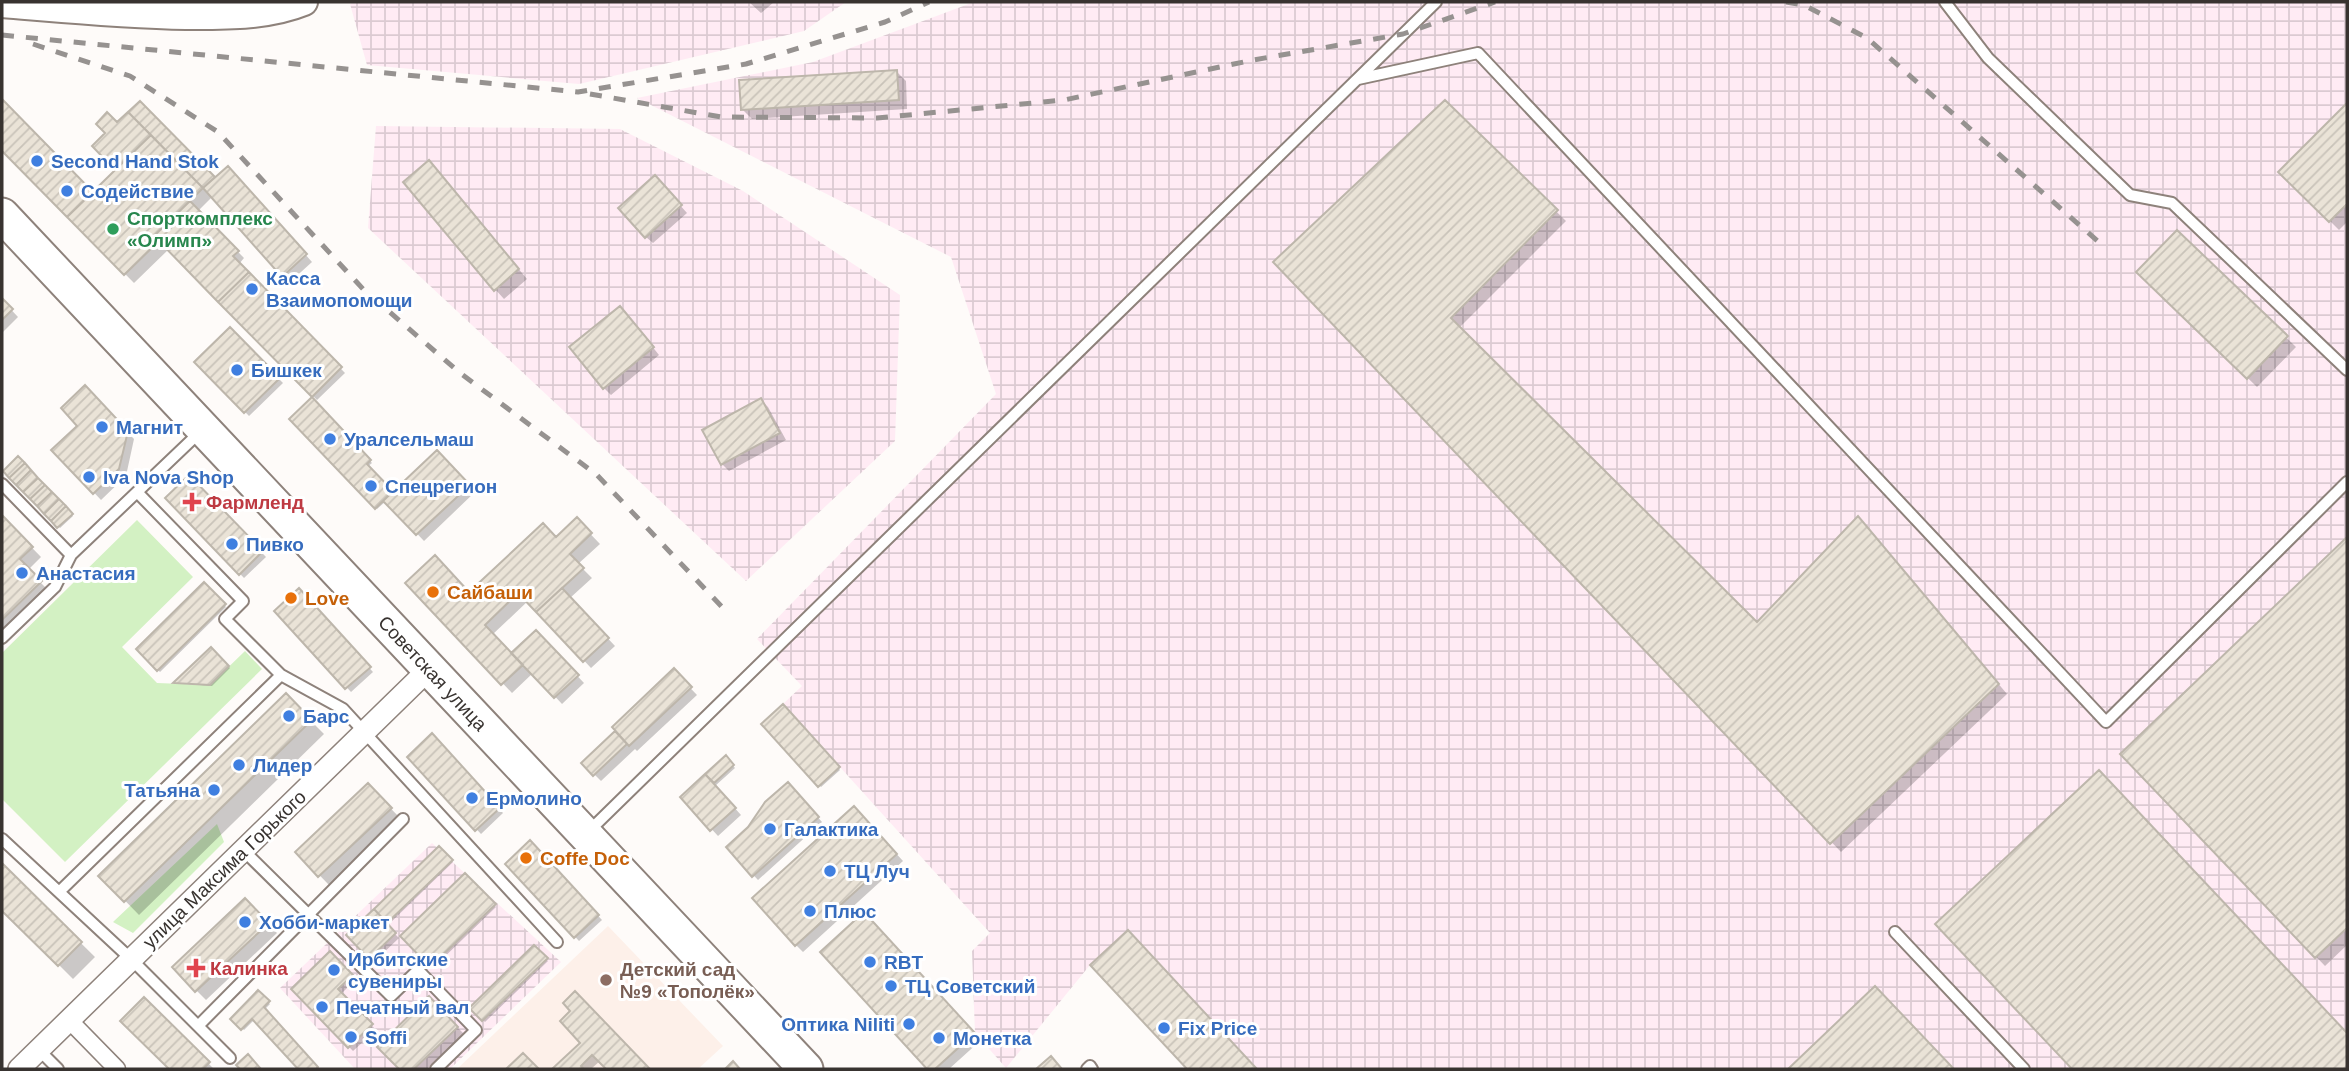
<svg xmlns="http://www.w3.org/2000/svg" width="2349" height="1071" font-family="Helvetica,sans-serif">
<defs>
<pattern id="industrial-grid" width="8" height="8" patternUnits="userSpaceOnUse" patternTransform="scale(1.75)"><rect width="8" height="8" fill="#ffebf4"/><path d="M0 4h8M4 0v8" fill="none" stroke="#dbcad2"/></pattern>
<pattern id="building-hatch" width="6" height="6" patternUnits="userSpaceOnUse" patternTransform="scale(1.75)"><rect width="6" height="6" fill="#eae3d7"/><path d="M-1 1l2-2M0 6l6-6M5 7l2-2" fill="none" stroke="#c9c3b9"/></pattern>
</defs>
<rect width="100%" height="100%" fill="#fefbf9"/>
<!-- industrial -->
<path fill="url(#industrial-grid)" d="M355 2H846L804 31 579 84 367 65 350 4Z
M974 2H2347V1069H1257L1128 930 1090 965 1006 1068 975 1033 972 951 990 933 783 704 802 686 757 639 996 394 951 257 637 98 813 62Z
M376 126 620 129 743 191 900 295 895 441 746 581 368 228Z
M432 843 561 962 450 1069H355L280 988Z"/>
<!-- built -->
<path fill="#fdf0e9" d="M608 926 723 1046 698 1069H457Z"/>
<!-- green -->
<path fill="#d3f1c3" d="M137 520 193 577 122 647 157 683 210 685 245 651 262 669 65 862 2 799V653Z
M217 824 224 842 133 933 113 922Z"/>
<!-- shadow -->
<path fill="#0003" d="M749 2H774L761 13Z
M896 71 906 81 907 109 752 119 743 110Z
M2 102 93 194 118 170 94 146 140 103 215 180 235 175 312 262 290 282 213 196 198 211 244 258 239 264 345 373 317 400 169 249 134 283 2 149Z
M1445 102 1566 221 1459 328 1757 624 1867 528 2007 694 1841 852 1275 262Z
M2347 105V222L2339 230 2281 172Z
M438 172 527 279 504 299 495 289Z
M661 184 687 213 653 243 646 237Z
M2177 232 2296 347 2257 387 2139 272Z
M2 300 18 317 2 333Z
M627 315 659 355 611 395 604 388Z
M230 330 283 383 249 416 196 362Z
M85 388 134 439 126 476 101 500 54 450 80 426Z
M312 400 372 463 367 467 393 494 437 452 475 492 424 541 386 501 377 509 292 419Z
M761 400 768 407 786 440 729 471 722 464Z
M18 458 73 516 60 528 5 471Z
M189 477 266 557 244 578 167 498Z
M2 517 41 557 28 570 50 592 2 638Z
M577 520 600 544 578 564 592 578 570 598 615 646 591 668 528 601 492 635 512 655 536 632 584 683 562 704 533 673 512 693 408 583 470 594 556 539Z
M2347 539V945L2325 966 2122 754Z
M204 584 226 607 160 672 138 649Z
M299 591 373 672 351 692 276 611Z
M211 649 230 668 212 686 176 683Z
M674 671 697 695 637 751 635 749 601 781 583 763 618 731Z
M286 696 324 734 139 915 101 876Z
M782 706 840 770 821 787 763 724Z
M432 736 503 813 481 834 409 757Z
M726 758 735 768 715 786 741 815 718 836 682 797Z
M2108 781 2347 1035V1069H2074L1937 924Z
M788 784 822 822 758 880 728 848 749 828Z
M368 785 400 818 329 885 297 852Z
M861 815 903 861 803 952 796 945Z
M530 843 602 920 579 941 508 864Z
M439 849 453 862 387 926 399 938 374 962 349 936Z
M2 865 95 957 73 979 2 908Z
M465 876 496 907 433 968 402 936Z
M245 901 277 933 206 1000 174 968Z
M871 921 980 1041 949 1069H929L823 952Z
M534 947 548 961 485 1022 471 1008Z
M330 954 355 980 341 994 376 1030 353 1051 293 989Z
M1875 988 1952 1069H1791Z
M258 993 270 1004 264 1010 318 1069H300L255 1019 244 1030 233 1019Z
M575 994 648 1069H608L600 1061 591 1069H555L583 1043 573 1011Z
M429 999 464 1034 427 1069H401L379 1047Z
M144 1000 214 1069H171L132 1031Z"/>
<!-- building -->
<path fill="url(#building-hatch)" stroke="#bdb6ab" stroke-width="2" d="M897 70 899 100 741 110 739 80Z
M2 99 93 192 67 217 2 151Z
M1445 100 1558 210 1451 318 1757 622 1858 516 1999 684 1830 844 1273 262Z
M140 101 215 177 203 188 128 112Z
M2347 103V204L2329 222 2278 172Z
M107 112 117 122 128 112 151 135 115 170 92 146 105 133 96 124Z
M151 135 203 188 154 236 159 241 124 275 67 217Z
M429 160 519 269 494 291 403 182Z
M228 166 307 254 282 277 203 188Z
M655 175 682 205 645 238 618 208Z
M190 201 239 251 233 256 249 272 218 302 154 236Z
M2177 230 2288 336 2247 379 2136 272Z
M249 272 342 367 312 397 218 302Z
M2 298 13 309 2 320Z
M620 306 654 347 603 389 569 347Z
M230 327 280 378 244 413 194 362Z
M85 385 128 431 119 469 93 494 51 450 77 426 61 408Z
M312 397 371 460 367 464 393 491 375 509 289 419Z
M761 398 780 433 721 465 702 430Z
M437 450 470 485 416 535 383 501Z
M18 456 25 463 9 478 3 471Z
M25 463 31 470 16 485 9 478Z
M31 470 38 478 23 492 16 485Z
M189 475 263 551 239 575 165 498Z
M38 478 45 485 30 499 23 492Z
M45 485 52 492 37 506 30 499Z
M52 492 59 499 44 514 37 506Z
M59 499 66 506 51 521 44 514Z
M66 506 73 514 57 528 51 521Z
M2 515 33 547 20 559 42 581 2 620Z
M577 517 592 533 570 554 584 568 536 612 518 593 485 625 523 665 501 685 405 583 435 555 469 592 543 523 556 537Z
M2347 537V928L2315 958 2120 754Z
M204 582 226 604 157 671 136 649Z
M299 588 371 667 345 689 274 611Z
M562 588 609 638 583 662 536 612Z
M536 630 579 675 554 698 511 653Z
M211 647 229 666 210 685 173 683Z
M674 668 692 687 629 746 612 727Z
M286 693 312 720 124 902 98 876Z
M783 704 840 767 818 787 761 724Z
M615 731 627 744 593 776 581 763Z
M432 733 500 808 475 831 407 757Z
M726 755 734 765 714 783 705 774Z
M2099 770 2347 1033V1069H2072L1935 924Z
M705 774 736 808 710 831 680 797Z
M788 782 819 817 752 877 726 847 748 827 765 802Z
M368 783 392 808 318 877 295 852Z
M854 806 897 854 795 946 752 898Z
M530 840 599 915 574 938 505 864Z
M439 846 453 860 387 923 374 909Z
M2 863 82 942 58 966 2 911Z
M465 873 496 904 430 967 400 936Z
M245 898 269 923 195 992 172 967Z
M374 909 396 933 369 959 346 935Z
M864 912 975 1033 935 1069H927L820 952Z
M1128 930 1257 1069H1187L1090 965Z
M534 945 548 958 482 1021 469 1008Z
M330 951 353 975 338 989 373 1024 348 1048 291 989Z
M1875 986 1954 1069H1788Z
M258 990 270 1001 264 1007 318 1067 316 1069H298L252 1019 241 1030 230 1019Z
M575 991 650 1069H606L592 1055 581 1066 584 1069H552L580 1043 560 1021 570 1011 563 1003Z
M429 996 458 1027 414 1069H399L377 1047Z
M144 997 210 1062 203 1069H169L120 1021Z
M523 1053 539 1069H506Z
M248 1054 261 1069H240L236 1065Z
M1051 1056 1062 1069H1036Z
M733 1061 740 1069H725Z"/>
<g fill="none" stroke-linecap="round" stroke-linejoin="round">
<defs>
<path id="service" d="M1945 2 1988 58 2130 195 2172 203 2347 370
M1358 79 1478 53 2106 722 2347 482
M2 484 71 555 55 587 2 638
M137 492 243 601 225 619 281 675 343 709 557 942
M71 555 201 431
M587 833 1436 2
M2 839 131 959 230 1058
M243 850 391 996 418 970 476 1030 436 1069
M59 892 281 675
M1895 932 2024 1069
M198 1026 403 819
M39 1050 58 1069
M1087 1069 1090 1066 1092 1069"/>
<path id="pedestrian" d="M69 1020 117 1069"/>
<path id="minor" d="M19 1069 429 669"/>
<path id="tertiary" d="M2 4C63 9 124 15 186 16 225 16 267 17 304 2"/>
<path id="primary" d="M2 215 806 1069"/>
</defs>
<!-- service casing -->
<use href="#service" stroke="#8e827b" stroke-width="14"/>
<!-- pedestrian casing -->
<use href="#pedestrian" stroke="#8e827b" stroke-width="19"/>
<!-- minor casing -->
<use href="#minor" stroke="#8e827b" stroke-width="24"/>
<!-- tertiary casing -->
<use href="#tertiary" stroke="#8e827b" stroke-width="30"/>
<!-- primary casing -->
<use href="#primary" stroke="#8e827b" stroke-width="37"/>
<!-- service -->
<use href="#service" stroke="#fff" stroke-width="10"/>
<!-- pedestrian -->
<use href="#pedestrian" stroke="#fff" stroke-width="16"/>
<!-- minor -->
<use href="#minor" stroke="#fff" stroke-width="21"/>
<!-- tertiary -->
<use href="#tertiary" stroke="#fff" stroke-width="26"/>
<!-- primary -->
<use href="#primary" stroke="#fff" stroke-width="33"/>
<!-- rail -->
<path stroke="#969290" stroke-width="5" stroke-dasharray="12 12" stroke-linecap="butt" d="M1786 2 1804 5 1867 38 2101 244
M2 35 578 92 746 64 885 22 929 2
M33 44 130 76 218 132 363 289 460 373 597 475 724 609
M590 94 721 117 877 118 1064 100 1253 60 1403 34 1495 2"/>
</g>
<!-- markers -->
<g fill="#3f7fe0" stroke="#fff" stroke-width="2.5">
<circle cx="37" cy="161" r="7"/>
<circle cx="67" cy="191" r="7"/>
<circle cx="252" cy="289" r="7"/>
<circle cx="237" cy="370" r="7"/>
<circle cx="102" cy="427" r="7"/>
<circle cx="330" cy="439" r="7"/>
<circle cx="89" cy="477" r="7"/>
<circle cx="371" cy="486" r="7"/>
<circle cx="232" cy="544" r="7"/>
<circle cx="22" cy="573" r="7"/>
<circle cx="289" cy="716" r="7"/>
<circle cx="239" cy="765" r="7"/>
<circle cx="214" cy="790" r="7"/>
<circle cx="472" cy="798" r="7"/>
<circle cx="770" cy="829" r="7"/>
<circle cx="830" cy="871" r="7"/>
<circle cx="810" cy="911" r="7"/>
<circle cx="245" cy="922" r="7"/>
<circle cx="870" cy="962" r="7"/>
<circle cx="334" cy="970" r="7"/>
<circle cx="891" cy="986" r="7"/>
<circle cx="322" cy="1007" r="7"/>
<circle cx="909" cy="1024" r="7"/>
<circle cx="1164" cy="1028" r="7"/>
<circle cx="351" cy="1037" r="7"/>
<circle cx="939" cy="1038" r="7"/>
</g>
<circle fill="#2e9e5b" stroke="#fff" stroke-width="2.5" cx="113" cy="229" r="7"/>
<g fill="#e0444e" stroke="#fff" stroke-width="2.5">
<path d="M188.5 491.5h7v7h7v7h-7v7h-7v-7h-7v-7h7z"/>
<path d="M192.5 957.5h7v7h7v7h-7v7h-7v-7h-7v-7h7z"/>
</g>
<g fill="#e8710a" stroke="#fff" stroke-width="2.5">
<circle cx="433" cy="592" r="7"/>
<circle cx="291" cy="598" r="7"/>
<circle cx="526" cy="858" r="7"/>
</g>
<circle fill="#8d6e63" stroke="#fff" stroke-width="2.5" cx="606" cy="980" r="7"/>
<g text-anchor="middle" stroke-width="6" stroke-linejoin="round" paint-order="stroke">
<!-- shop labels -->
<g font-size="19" font-weight="bold" fill="#366cbe" stroke="#fff" text-anchor="start">
<text x="51" y="168">Second Hand Stok</text>
<text x="81" y="198">Содействие</text>
<text x="266" y="285">Касса<tspan x="266" dy="22">Взаимопомощи</tspan></text>
<text x="251" y="377">Бишкек</text>
<text x="116" y="434">Магнит</text>
<text x="344" y="446">Уралсельмаш</text>
<text x="103" y="484">Iva Nova Shop</text>
<text x="385" y="493">Спецрегион</text>
<text x="246" y="551">Пивко</text>
<text x="36" y="580">Анастасия</text>
<text x="303" y="723">Барс</text>
<text x="253" y="772">Лидер</text>
<text x="200" y="797" text-anchor="end">Татьяна</text>
<text x="486" y="805">Ермолино</text>
<text x="784" y="836">Галактика</text>
<text x="844" y="878">ТЦ Луч</text>
<text x="824" y="918">Плюс</text>
<text x="259" y="929">Хобби-маркет</text>
<text x="348" y="966">Ирбитские<tspan x="348" dy="22">сувениры</tspan></text>
<text x="884" y="969">RBT</text>
<text x="905" y="993">ТЦ Советский</text>
<text x="336" y="1014">Печатный вал</text>
<text x="895" y="1031" text-anchor="end">Оптика Niliti</text>
<text x="1178" y="1035">Fix Price</text>
<text x="365" y="1044">Soffi</text>
<text x="953" y="1045">Монетка</text>
</g>
<!-- leisure labels -->
<g font-size="19" font-weight="bold" fill="#27864d" stroke="#fff" text-anchor="start">
<text x="127" y="225">Спорткомплекс<tspan x="127" dy="22">«Олимп»</tspan></text>
</g>
<!-- health labels -->
<g font-size="19" font-weight="bold" fill="#be3a42" stroke="#fff" text-anchor="start">
<text x="206" y="509">Фармленд</text>
<text x="210" y="975">Калинка</text>
</g>
<!-- food labels -->
<g font-size="19" font-weight="bold" fill="#c56008" stroke="#fff" text-anchor="start">
<text x="447" y="599">Сайбаши</text>
<text x="305" y="605">Love</text>
<text x="540" y="865">Coffe Doc</text>
</g>
<!-- street labels -->
<g font-size="19" fill="#383330" stroke="#fff">
<text transform="translate(433 673) rotate(47)" y="7">Советская улица</text>
<text transform="translate(224 869) rotate(-44)" y="7">улица Максима Горького</text>
</g>
<!-- education labels -->
<g font-size="19" font-weight="bold" fill="#785e54" stroke="#fff" text-anchor="start">
<text x="620" y="976">Детский сад<tspan x="620" dy="22">№9 «Тополёк»</tspan></text>
</g>
</g>
<!-- border -->
<rect width="2349" height="1071" fill="none" stroke="#383330" stroke-width="7"/>
</svg>
